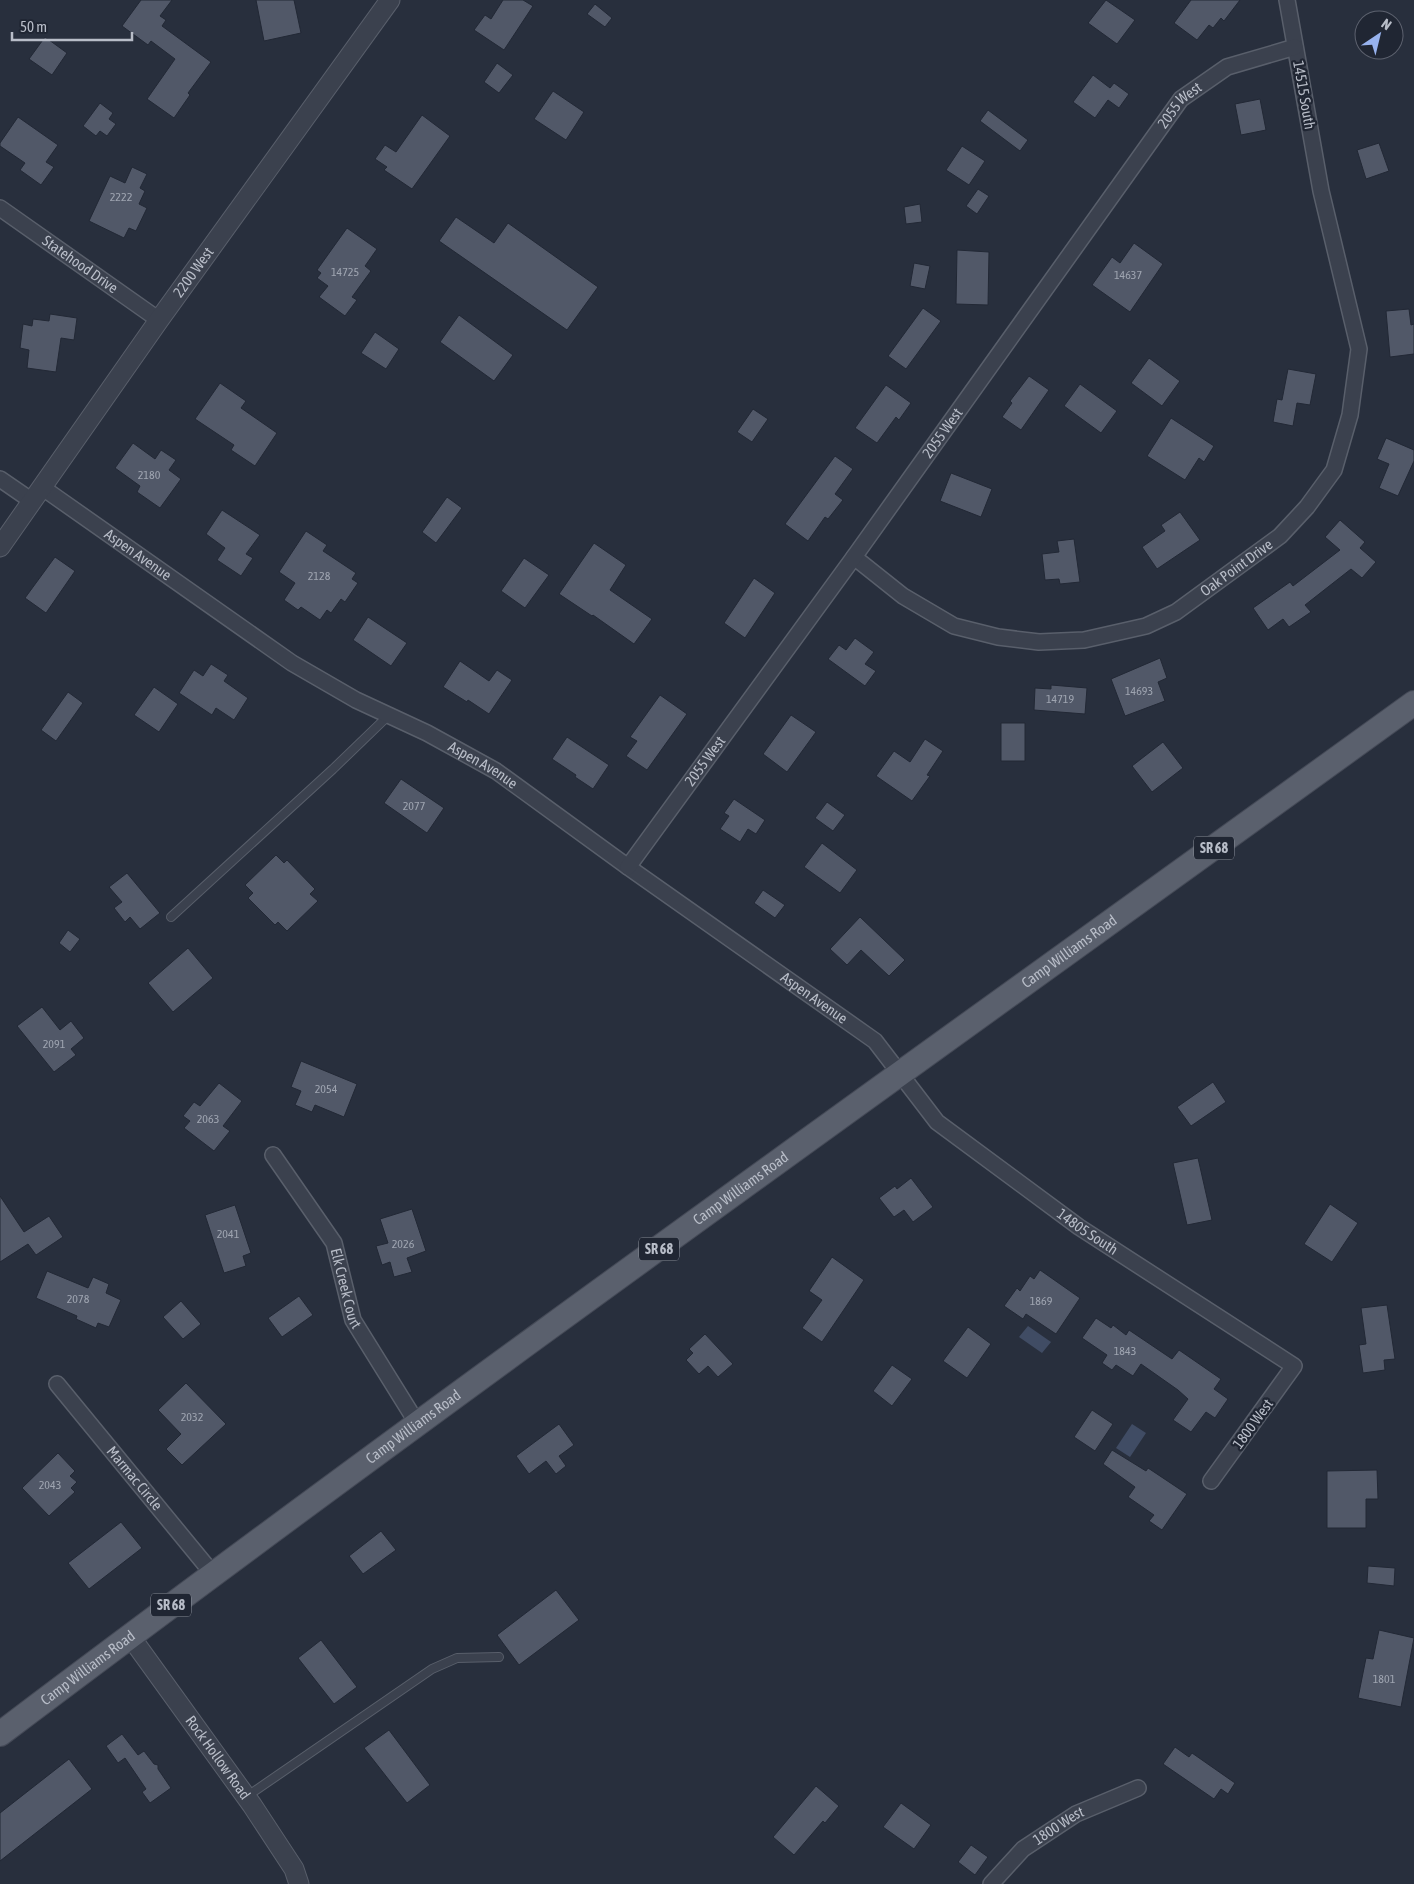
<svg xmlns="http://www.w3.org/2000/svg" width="1414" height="1884" font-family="'Asap Condensed',sans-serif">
<rect width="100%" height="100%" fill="#282f3d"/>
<!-- water -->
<path fill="#404c64" d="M1028 1326 1051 1342 1042 1353 1019 1337Z
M1132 1424 1146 1433 1130 1457 1116 1448Z"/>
<!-- building -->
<path fill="#515868" stroke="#222835" d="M141 0H172L160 16 166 20 162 26 211 62 188 93 190 95 174 118 147 99 175 59 151 41 148 45 122 26Z
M256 0H294L301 33 264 41Z
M503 0H523L533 6 504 50 474 30 485 15 491 19Z
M1106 0 1135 20 1117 44 1088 23Z
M1191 0H1240L1224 21 1221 18 1213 28 1209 25 1197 40 1174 23Z
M595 4 612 18 605 27 587 14Z
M45 37 67 53 52 75 29 59Z
M497 63 513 75 499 93 484 82Z
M1093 75 1110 88 1114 83 1129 94 1119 108 1108 100 1095 118 1073 102Z
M553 91 584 112 566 140 534 119Z
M1260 99 1266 130 1241 135 1235 104Z
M100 103 113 113 109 119 116 124 107 136 100 131 96 136 83 126Z
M988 110 1028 140 1020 151 980 121Z
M422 115 450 136 412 189 384 170 387 167 375 159 385 145 396 152Z
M18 117 58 145 46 162 54 167 41 185 20 170 25 163 0 146V143Z
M1379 143 1389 171 1366 179 1357 150Z
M962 146 985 161 969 185 946 170Z
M132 167 147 174 140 188 145 191 139 204 147 208 136 231 129 228 124 238 89 221 110 176 125 183Z
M978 189 989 196 977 214 966 206Z
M920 204 922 222 906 224 904 207Z
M456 217 494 243 508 223 598 287 567 330 439 241Z
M347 228 377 249 365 266 371 271 352 297 357 300 345 316 319 297 328 286 317 278 321 273 317 270Z
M1134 243 1163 264 1130 312 1092 285 1112 257 1120 263Z
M957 250 989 252 988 305 956 304Z
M914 263 930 266 925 289 910 286Z
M923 308 941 321 906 369 888 356Z
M1409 309 1411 325 1414 324V354L1390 357 1386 311Z
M50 314 77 318 74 340 61 338 56 372 27 368 29 350 20 348 23 324 32 326 33 319 49 321Z
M459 315 513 355 494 381 440 342Z
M375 332 399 349 386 369 361 353Z
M1149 358 1180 381 1162 406 1131 383Z
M1288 369 1316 374 1310 405 1297 403 1293 426 1273 422 1277 399 1282 400Z
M1029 376 1049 390 1021 430 1002 417 1012 403 1010 401Z
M220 383 246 401 241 408 277 433 255 466 231 450 234 445 195 419Z
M1080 384 1117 411 1101 433 1064 406Z
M886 385 911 403 899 420 896 417 877 443 855 428Z
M753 409 768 419 752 442 737 432Z
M1171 418 1214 446 1204 462 1199 458 1185 480 1147 456Z
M1386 438 1414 450V461L1398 496 1379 488 1389 464 1377 459Z
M133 443 155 459 161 450 176 460 169 470 181 479 160 508 137 492 140 486 115 468Z
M835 456 853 469 835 494 843 500 828 519 825 517 808 541 785 524Z
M951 473 992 489 981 517 940 501Z
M447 497 462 508 436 543 422 532Z
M222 510 260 535 246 554 253 558 241 576 217 560 225 548 206 534Z
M1180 512 1200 540 1157 569 1142 547 1165 531 1161 525Z
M1340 520 1365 542 1360 548 1376 562 1362 578 1351 569 1305 605 1311 612 1289 627 1283 619 1268 630 1253 608 1290 582 1293 586 1340 550 1325 537Z
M306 531 327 545 323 551 356 573 352 579 358 583 345 602 341 599 331 613 327 610 320 620 301 607 298 610 284 600 295 583 279 572Z
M1074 539 1080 582 1060 584 1059 579 1045 580 1042 554 1059 552 1057 541Z
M594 543 626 565 610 590 652 619 634 644 593 615 592 616 559 594Z
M55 557 75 571 46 613 25 598Z
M524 558 549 575 525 608 501 591Z
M754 578 775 593 745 638 724 623Z
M368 617 407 643 391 666 353 640Z
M855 638 874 652 865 664 876 671 865 686 828 659 839 645 846 650Z
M1160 658 1167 678 1158 682 1165 701 1125 716 1111 679Z
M460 661 489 681 497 670 512 680 489 714 468 700 467 702 443 687Z
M211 664 228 675 224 681 248 698 234 720 216 708 212 715 179 693 194 670 203 676Z
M1051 685 1087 688 1085 714 1034 710 1035 688 1051 689Z
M154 687 178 704 159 732 134 715Z
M68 692 83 703 56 741 41 730Z
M660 695 687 714 647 770 626 756 637 741 630 737Z
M791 715 816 732 787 772 763 754Z
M1001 723H1025V761H1001Z
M567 737 609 765 593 789 575 777 576 775 552 759Z
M925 739 943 751 927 775 930 776 912 801 876 776 894 751 910 762Z
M1163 742 1183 768 1152 792 1132 766Z
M401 779 444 808 427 833 384 803Z
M734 799 765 820 756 834 748 829 740 842 720 829 729 816 724 813Z
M827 802 845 815 833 831 815 818Z
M822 843 857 870 840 893 804 867Z
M276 855 284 863 287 860 315 889 310 894 318 901 287 931 278 922 275 925 248 898 253 893 245 885Z
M127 873 160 913 140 929 130 917 125 922 114 908 122 902 109 887Z
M763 890 785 905 775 918 754 903Z
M860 917 905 960 889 976 861 950 847 965 830 949Z
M68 930 80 939 70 952 59 943Z
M188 948 213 978 173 1012 148 983Z
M42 1007 60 1030 71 1021 84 1038 71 1049 76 1055 54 1072 17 1026Z
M301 1061 357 1084 344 1117 315 1105 312 1112 295 1105 301 1091 291 1087Z
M1213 1082 1226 1102 1191 1126 1177 1107Z
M219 1083 242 1101 223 1126 230 1131 214 1151 184 1128 190 1121 183 1116 194 1102 200 1106Z
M1198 1158 1212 1220 1187 1225 1173 1163Z
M911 1178 933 1207 913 1222 904 1210 894 1217 879 1198 895 1186 897 1189Z
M0 1196 24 1232 49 1216 63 1237 36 1255 28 1244 0 1262Z
M1330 1204 1358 1223 1332 1262 1304 1244Z
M235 1205 251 1253 243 1256 246 1266 224 1273 205 1215Z
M412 1209 426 1251 407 1258 412 1272 394 1277 390 1262 382 1265 376 1246 388 1243 380 1219Z
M832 1257 864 1280 822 1342 802 1328 822 1300 809 1291Z
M1040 1270 1080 1298 1056 1334 1026 1314 1023 1319 1004 1306 1017 1288 1020 1291 1030 1276 1034 1279Z
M47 1271 88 1288 93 1277 109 1284 106 1293 121 1300 109 1327 98 1323 96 1328 76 1319 77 1316 36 1298Z
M299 1296 313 1315 282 1337 268 1318Z
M181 1301 201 1324 183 1339 163 1317Z
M1387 1305 1395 1359 1384 1360 1385 1370 1363 1373 1359 1345 1366 1344 1361 1308Z
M1096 1318 1111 1328 1113 1325 1126 1335 1129 1330 1172 1359 1179 1350 1221 1379 1214 1389 1228 1399 1215 1418 1206 1412 1191 1432 1173 1420 1188 1399 1178 1390 1141 1364 1133 1376 1116 1365 1112 1370 1102 1363 1107 1355 1082 1338Z
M968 1327 991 1344 967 1378 943 1361Z
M705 1334 733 1364 718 1377 708 1366 699 1374 686 1360 693 1353 689 1349Z
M892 1365 912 1379 892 1406 873 1391Z
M186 1383 226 1424 182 1465 166 1449 181 1434 158 1410Z
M1092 1410 1113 1424 1095 1451 1074 1437Z
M559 1424 574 1445 559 1456 566 1466 556 1474 546 1461 529 1474 516 1456Z
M1112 1450 1146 1471 1148 1468 1187 1494 1162 1530 1149 1521 1154 1515 1128 1497 1135 1487 1103 1464Z
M58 1453 75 1471 70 1476 77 1482 71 1488 75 1492 49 1516 22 1488Z
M1377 1470 1378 1499H1366V1528H1327V1471Z
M121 1522 142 1548 89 1589 68 1563Z
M381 1531 396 1550 363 1574 349 1556Z
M1368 1566 1395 1568 1394 1586 1367 1583Z
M556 1590 579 1620 519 1665 497 1635Z
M1379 1630 1414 1638 1401 1707 1358 1698 1366 1658 1373 1659Z
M321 1640 357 1687 334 1704 298 1658Z
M389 1730 430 1785 407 1803 364 1748Z
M122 1734 138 1755 144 1751 154 1764 158 1765V1769L171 1788 150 1803 142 1792 146 1789 125 1758 118 1763 106 1746Z
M1175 1747 1189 1757 1192 1753 1235 1783 1228 1794 1221 1789 1214 1799 1163 1764Z
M69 1759 92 1789 0 1861V1813Z
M816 1786 839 1806 825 1823 823 1821 794 1855 773 1837Z
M901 1803 931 1825 914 1849 883 1827Z
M971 1845 988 1857 975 1875 958 1862Z"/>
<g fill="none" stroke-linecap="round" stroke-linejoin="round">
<defs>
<path id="service" d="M171 917 333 769 389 715
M246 1797 432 1669 457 1658 499 1657"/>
<g id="minor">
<path id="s1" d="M0 208 159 320"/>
<path d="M0 479 32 501"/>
<path id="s2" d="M43 488 292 663 356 700 427 733 496 771 628 867 875 1041 937 1122 1079 1227 1294 1366 1211 1481"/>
<path id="s3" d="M854 557 903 596 954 626 998 637 1039 642 1084 640 1146 626 1176 612 1280 536 1307 507 1334 470 1350 415 1359 349 1321 191 1287 0"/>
<path id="s4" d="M628 867 854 557 1181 99 1227 67 1295 47"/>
<path id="s5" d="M273 1155 334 1243 353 1320 417 1423"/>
<path id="s6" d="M57 1384 213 1574"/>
<path id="s7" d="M991 1884 1023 1849 1076 1814 1138 1788"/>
</g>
<g id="tertiary">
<path id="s8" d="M0 547 159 320 390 0"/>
<path id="s9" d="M130 1636 252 1805 294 1869 299 1884"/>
</g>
<g id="primary">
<path id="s10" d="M0 1734C465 1383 941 1045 1414 703"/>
</g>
</defs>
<!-- service casing -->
<use href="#service" stroke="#595f6b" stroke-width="10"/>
<!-- minor casing -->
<use href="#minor" stroke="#595f6b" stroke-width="18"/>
<!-- tertiary casing -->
<use href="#tertiary" stroke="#595f6b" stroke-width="21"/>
<!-- primary casing -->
<use href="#primary" stroke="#454a57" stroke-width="26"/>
<!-- service -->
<use href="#service" stroke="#3b414e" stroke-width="8"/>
<!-- minor -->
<use href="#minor" stroke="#3b414e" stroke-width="15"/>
<!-- tertiary -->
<use href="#tertiary" stroke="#3b414e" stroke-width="19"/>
<!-- primary -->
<use href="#primary" stroke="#5a606d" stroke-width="24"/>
</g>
<g text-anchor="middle" stroke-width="4.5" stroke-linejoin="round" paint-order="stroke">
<!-- number labels -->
<g font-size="12" fill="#9ea4b0">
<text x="121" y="201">2222</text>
<text x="345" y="276">14725</text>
<text x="1128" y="279">14637</text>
<text x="149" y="479">2180</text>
<text x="319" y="580">2128</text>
<text x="1139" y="695">14693</text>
<text x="1060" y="703">14719</text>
<text x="414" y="810">2077</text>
<text x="54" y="1048">2091</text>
<text x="326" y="1093">2054</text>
<text x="208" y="1123">2063</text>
<text x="228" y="1238">2041</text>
<text x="403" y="1248">2026</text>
<text x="78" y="1303">2078</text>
<text x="1041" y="1305">1869</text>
<text x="1125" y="1355">1843</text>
<text x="192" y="1421">2032</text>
<text x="50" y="1489">2043</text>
<text x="1384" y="1683">1801</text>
</g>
<!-- shield labels -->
<g fill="#202633" stroke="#8a909b" stroke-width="1">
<rect x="1194" y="836.5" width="40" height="23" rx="4"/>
<rect x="639" y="1237.5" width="40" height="23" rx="4"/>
<rect x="151" y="1593.5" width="40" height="23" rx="4"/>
</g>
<g font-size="14" font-weight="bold" fill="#b8bdc8">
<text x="1214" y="853">SR 68</text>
<text x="659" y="1254">SR 68</text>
<text x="171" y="1610">SR 68</text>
</g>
<!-- street labels -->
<g font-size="15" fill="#b8bdc8" stroke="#202633">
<text transform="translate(1304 95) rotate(80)" y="5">14515 South</text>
<text dy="5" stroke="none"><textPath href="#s4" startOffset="941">2055 West</textPath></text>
<text dy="5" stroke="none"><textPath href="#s1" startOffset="98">Statehood Drive</textPath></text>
<text dy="5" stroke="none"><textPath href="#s8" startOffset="336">2200 West</textPath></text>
<text dy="5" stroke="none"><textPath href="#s4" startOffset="536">2055 West</textPath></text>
<text dy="5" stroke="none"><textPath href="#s2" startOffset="116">Aspen Avenue</textPath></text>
<text dy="5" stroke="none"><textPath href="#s3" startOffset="425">Oak Point Drive</textPath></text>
<text dy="5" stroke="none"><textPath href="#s4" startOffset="131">2055 West</textPath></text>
<text dy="5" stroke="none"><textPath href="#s2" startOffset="521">Aspen Avenue</textPath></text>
<text dy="5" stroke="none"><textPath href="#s10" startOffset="1325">Camp Williams Road</textPath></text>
<text dy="5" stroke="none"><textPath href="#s2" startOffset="926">Aspen Avenue</textPath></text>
<text dy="5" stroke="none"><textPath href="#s10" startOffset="920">Camp Williams Road</textPath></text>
<text dy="5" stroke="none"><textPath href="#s2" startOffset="1289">14805 South</textPath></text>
<text dy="5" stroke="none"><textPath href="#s5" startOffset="154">Elk Creek Court</textPath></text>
<text transform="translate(1253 1424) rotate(-54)" y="5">1800 West</text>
<text dy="5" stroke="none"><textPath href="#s10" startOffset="515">Camp Williams Road</textPath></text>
<text dy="5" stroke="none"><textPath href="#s6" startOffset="122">Marmac Circle</textPath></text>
<text dy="5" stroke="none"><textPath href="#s10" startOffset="110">Camp Williams Road</textPath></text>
<text dy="5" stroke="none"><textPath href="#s9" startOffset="150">Rock Hollow Road</textPath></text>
<text dy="5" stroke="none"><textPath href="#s7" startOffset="90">1800 West</textPath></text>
</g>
</g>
<!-- north arrow -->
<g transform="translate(1379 35) rotate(35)"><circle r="24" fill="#202633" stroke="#5d626f"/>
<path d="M0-4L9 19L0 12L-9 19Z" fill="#97b2ee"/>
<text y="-8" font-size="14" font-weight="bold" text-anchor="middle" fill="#b8bdc8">N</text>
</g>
<!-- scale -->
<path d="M12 32v8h120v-8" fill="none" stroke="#b8bdc8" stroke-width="2.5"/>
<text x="20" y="32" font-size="15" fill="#b8bdc8" stroke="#202633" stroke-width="4" paint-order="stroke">50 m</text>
</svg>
